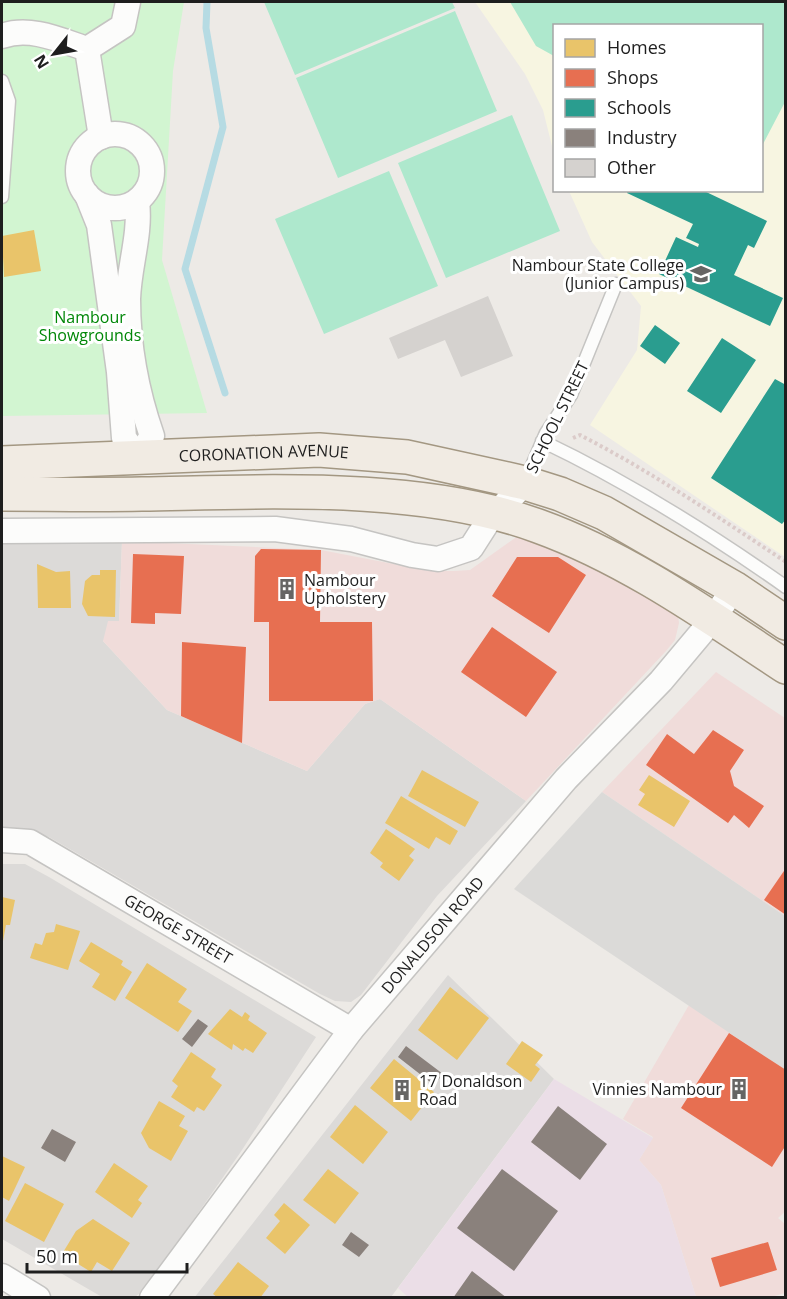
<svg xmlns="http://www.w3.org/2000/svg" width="787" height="1299" font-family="'Open Sans',sans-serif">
<rect width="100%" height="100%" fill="#edeae6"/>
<!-- residential -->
<path fill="#dcdad8" d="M122 541 119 622 103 641 167 710 307 771 365 704 380 699 526 801 437 896 361 995 351 1002 335 1001 320 994 49 837 2 827V543Z
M2 864H25L49 877 316 1037 240 1153 145 1289 135 1297H102L2 1239Z
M448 975 554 1079 391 1297 194 1298Z"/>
<!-- commercial -->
<path fill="#f0dcda" d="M525 534 544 535 678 615 679 623 675 640 666 651 526 801 380 699 365 704 307 771 167 710 103 641 108 621H119L122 541 321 550 430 571H454L470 570 515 538Z
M716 672 785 718V916L602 792Z
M689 1005 785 1070 786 1211 778 1218 785 1224V1293L768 1298 696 1297 661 1185 639 1160 653 1137 623 1119Z"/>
<!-- industrial -->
<path fill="#ebdee7" d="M554 1079 653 1138 639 1160 661 1185 696 1297 409 1298 398 1288Z"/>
<!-- education -->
<path fill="#f7f5e1" d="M475 2H785V557L590 425 637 350 641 306 592 242 569 191 762 190V26H554V154L543 110 525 74Z"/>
<!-- religious -->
<path fill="#dbdad8" d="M602 792 785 916V1070L514 889Z"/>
<!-- park -->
<path fill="#d2f5d1" d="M2 2H184L173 71 162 260 207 413 2 416Z"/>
<!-- pitch -->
<path fill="#aee8cd" d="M264 2H452L455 8 295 75Z
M510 2H785V102L762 146V26H554V56L536 46Z
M455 11 497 111 338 178 296 78Z
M512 115 560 231 446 278 398 163Z
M389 171 438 286 324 334 275 219Z"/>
<!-- homes -->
<path fill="#e9c46a" d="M34 230 41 271 4 277 2 236Z
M37 564 56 572 70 571 71 608H38Z
M100 570H116L115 617 88 616 82 604 85 581 92 575H100Z
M422 770 479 802 465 827 408 796Z
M649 775 690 801 674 827 638 805 645 794 639 790Z
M401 796 458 831 450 845 436 837 429 849 385 823Z
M386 829 415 849 409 856 414 860 399 881 380 867 383 863 370 853Z
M2 897 15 900 10 925H6L3 941Z
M56 924 80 931 68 970 30 958 35 943 42 945 46 933 54 932Z
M91 942 123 961 121 965 132 972 115 1001 92 987 100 974 79 961Z
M147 963 187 989 178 1002 192 1011 178 1032 125 998Z
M450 987 489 1018 457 1060 418 1030Z
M230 1009 242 1017 245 1012 250 1016 248 1020 267 1033 253 1053 245 1048 243 1051 233 1044 232 1050 208 1034Z
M522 1041 543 1055 535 1065 540 1069 531 1082 506 1064Z
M191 1052 216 1069 211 1077 222 1085 204 1111 197 1107 194 1112 171 1097 178 1086 172 1081Z
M394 1059 434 1092 411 1121 370 1088Z
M159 1101 185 1116 179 1126 188 1131 171 1161 149 1148 141 1133Z
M355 1105 388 1132 363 1164 330 1137Z
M2 1156 25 1167 9 1201 2 1197Z
M114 1163 148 1186 138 1200 142 1203 132 1218 95 1192Z
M328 1169 359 1193 335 1224 303 1200Z
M25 1183 64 1204 44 1242 5 1221Z
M284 1203 310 1225 285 1254 266 1238 280 1221 274 1215Z
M93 1219 130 1243 112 1271 97 1262 91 1272 62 1254 76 1231Z
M238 1262 269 1286 260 1298H218L213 1294Z"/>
<!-- shops -->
<path fill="#e76f51" d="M261 549 321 550 320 622H372L373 701H269V622H254L255 556Z
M133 554 184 556 181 614 155 613V624L131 623Z
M517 557H558L586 575 549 633 492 596Z
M492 627 557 672 526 717 461 672Z
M182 642 246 647 242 743 181 716Z
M713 730 744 750 730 771 734 786 764 806 749 828 734 815 728 823 646 765 667 734 694 754Z
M786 868V915L764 900Z
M729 1033 786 1070V1145L772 1167 681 1108Z
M768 1242 777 1270 720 1287 711 1258Z"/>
<!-- schools -->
<path fill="#2a9d8f" d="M628 190H702L767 221 754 248 748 245 734 275 783 298 770 326 659 274 676 237 698 247 699 244 686 238 693 224 627 193Z
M655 325 680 343 665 364 640 346Z
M722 338 756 360 721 413 687 391Z
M775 379 786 385V519L782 524 711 478Z"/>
<!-- industry -->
<path fill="#8a817c" d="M198 1019 208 1026 192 1047 182 1039Z
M406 1046 443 1074 434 1085 398 1057Z
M558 1106 607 1144 580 1180 531 1142Z
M52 1129 76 1142 65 1162 41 1148Z
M502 1169 558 1211 514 1271 457 1228Z
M351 1232 369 1245 359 1257 342 1245Z
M472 1271 507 1298H453Z"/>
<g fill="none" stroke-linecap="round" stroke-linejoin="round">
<!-- stream -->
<path stroke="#b6dbe3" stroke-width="7" d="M207 2 206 28 223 127 185 269 225 393"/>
</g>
<!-- building -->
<path fill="#d5d2cf" d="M488 296 513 356 461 377 445 340 398 359 389 338Z"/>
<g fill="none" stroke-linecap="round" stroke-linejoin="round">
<defs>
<path id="lane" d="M2 81 9 101 2 197
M542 441C628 482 708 532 786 587
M525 482 546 433 571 395 616 284"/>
<g id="street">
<path d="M2 36C30 26 60 40 87 49L101 137"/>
<path d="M87 49 123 26 128 2"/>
<circle cx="115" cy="171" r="37"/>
<path d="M87 195 99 225 119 372 124 438 138 458"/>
<path d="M137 202C141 234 129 266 128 299 128 344 137 393 152 436L138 458"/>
<path d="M2 531 275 529 351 539 412 555 438 559 471 548 487 523 525 483"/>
<path id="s1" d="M2 840 30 842 351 1030"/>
<path d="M2 1276 38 1298"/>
<path id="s2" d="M152 1298 351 1030 566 779 661 681 713 619 734 588"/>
</g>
<g id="primary">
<path id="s3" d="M2 463 319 450 407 457 525 483 560 494 604 513 734 588 786 623"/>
<path d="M2 494C48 494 95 495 142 494 265 492 421 483 538 526 627 558 707 615 786 667"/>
</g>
</defs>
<!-- lane casing -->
<use href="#lane" stroke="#c5c4c2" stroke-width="15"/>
<!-- street casing -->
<use href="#street" stroke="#c5c4c2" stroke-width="27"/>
<!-- primary casing -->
<use href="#primary" stroke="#a39782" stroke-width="36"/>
<!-- path -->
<path stroke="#dbcbc9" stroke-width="4" stroke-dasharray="3 3" stroke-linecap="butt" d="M573 438 580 435C652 472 718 517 786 562"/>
<!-- lane -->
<use href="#lane" stroke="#fcfcfb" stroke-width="12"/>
<!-- street -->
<use href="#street" stroke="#fcfcfb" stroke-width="24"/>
<!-- primary -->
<use href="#primary" stroke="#f1ebe3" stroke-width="33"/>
</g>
<!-- icons -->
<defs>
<symbol id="school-bare" viewBox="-9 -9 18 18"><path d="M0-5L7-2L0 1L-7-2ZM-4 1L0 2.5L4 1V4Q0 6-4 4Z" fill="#666564" stroke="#fff" stroke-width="2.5" paint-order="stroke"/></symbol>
<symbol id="building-bare" viewBox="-9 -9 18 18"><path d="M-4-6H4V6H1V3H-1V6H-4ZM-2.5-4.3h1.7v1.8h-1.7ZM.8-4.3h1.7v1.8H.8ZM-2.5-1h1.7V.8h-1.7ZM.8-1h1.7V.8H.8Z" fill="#666564" stroke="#fff" stroke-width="2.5" paint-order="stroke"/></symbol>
</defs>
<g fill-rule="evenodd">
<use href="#school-bare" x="686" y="259" width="30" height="30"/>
<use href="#building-bare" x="272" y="574" width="30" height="30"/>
<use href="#building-bare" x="724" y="1074" width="30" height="30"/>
<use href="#building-bare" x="387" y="1075" width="30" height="30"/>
</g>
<g text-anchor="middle" stroke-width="6" stroke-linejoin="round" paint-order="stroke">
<!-- poi labels -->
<g font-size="16" fill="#1e1e1e" stroke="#fff" text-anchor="end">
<text x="684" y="271">Nambour State College<tspan x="684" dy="18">(Junior Campus)</tspan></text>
<text x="304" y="586" text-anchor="start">Nambour<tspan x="304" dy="18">Upholstery</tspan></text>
<text x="419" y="1087" text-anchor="start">17 Donaldson<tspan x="419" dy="18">Road</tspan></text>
<text x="722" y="1095">Vinnies Nambour</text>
</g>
<!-- park labels -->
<g font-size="16" fill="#018708" stroke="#fff">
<text x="90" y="323">Nambour<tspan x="90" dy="18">Showgrounds</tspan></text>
</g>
<!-- street labels -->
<g font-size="16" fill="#1e1e1e" stroke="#fff">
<text transform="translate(557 417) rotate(-64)" y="6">SCHOOL STREET</text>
<text dy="6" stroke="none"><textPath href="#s3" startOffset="262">CORONATION AVENUE</textPath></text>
<text dy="6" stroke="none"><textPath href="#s1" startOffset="200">GEORGE STREET</textPath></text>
<text dy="6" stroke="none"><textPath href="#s2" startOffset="459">DONALDSON ROAD</textPath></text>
</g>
</g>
<!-- border -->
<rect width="787" height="1299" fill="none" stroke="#1e1e1e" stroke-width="6"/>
<!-- legend -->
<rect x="553" y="24" width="210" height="168" fill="#ffffff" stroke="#a5a5a5" stroke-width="1.5"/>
<rect x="565" y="39" width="30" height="18" fill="#e9c46a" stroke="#a5a5a5" stroke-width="1.5"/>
<text x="607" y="54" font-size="18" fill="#1e1e1e">Homes</text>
<rect x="565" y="69" width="30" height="18" fill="#e76f51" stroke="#a5a5a5" stroke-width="1.5"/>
<text x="607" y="84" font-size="18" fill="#1e1e1e">Shops</text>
<rect x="565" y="99" width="30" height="18" fill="#2a9d8f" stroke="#a5a5a5" stroke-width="1.5"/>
<text x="607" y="114" font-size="18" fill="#1e1e1e">Schools</text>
<rect x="565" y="129" width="30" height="18" fill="#8a817c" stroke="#a5a5a5" stroke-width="1.5"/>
<text x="607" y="144" font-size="18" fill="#1e1e1e">Industry</text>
<rect x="565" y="159" width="30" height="18" fill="#d5d2cf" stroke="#a5a5a5" stroke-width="1.5"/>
<text x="607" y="174" font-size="18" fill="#1e1e1e">Other</text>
<!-- north arrow -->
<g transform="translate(54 54) rotate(239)" stroke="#ffffff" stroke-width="4.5" paint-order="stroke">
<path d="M0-4.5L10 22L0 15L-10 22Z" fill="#1e1e1e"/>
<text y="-9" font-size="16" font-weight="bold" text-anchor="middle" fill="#1e1e1e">N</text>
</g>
<!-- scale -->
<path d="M27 1263v9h160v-9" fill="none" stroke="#1e1e1e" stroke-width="3"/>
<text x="36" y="1263" font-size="18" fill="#1e1e1e" stroke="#ffffff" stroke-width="4.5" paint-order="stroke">50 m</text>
</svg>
